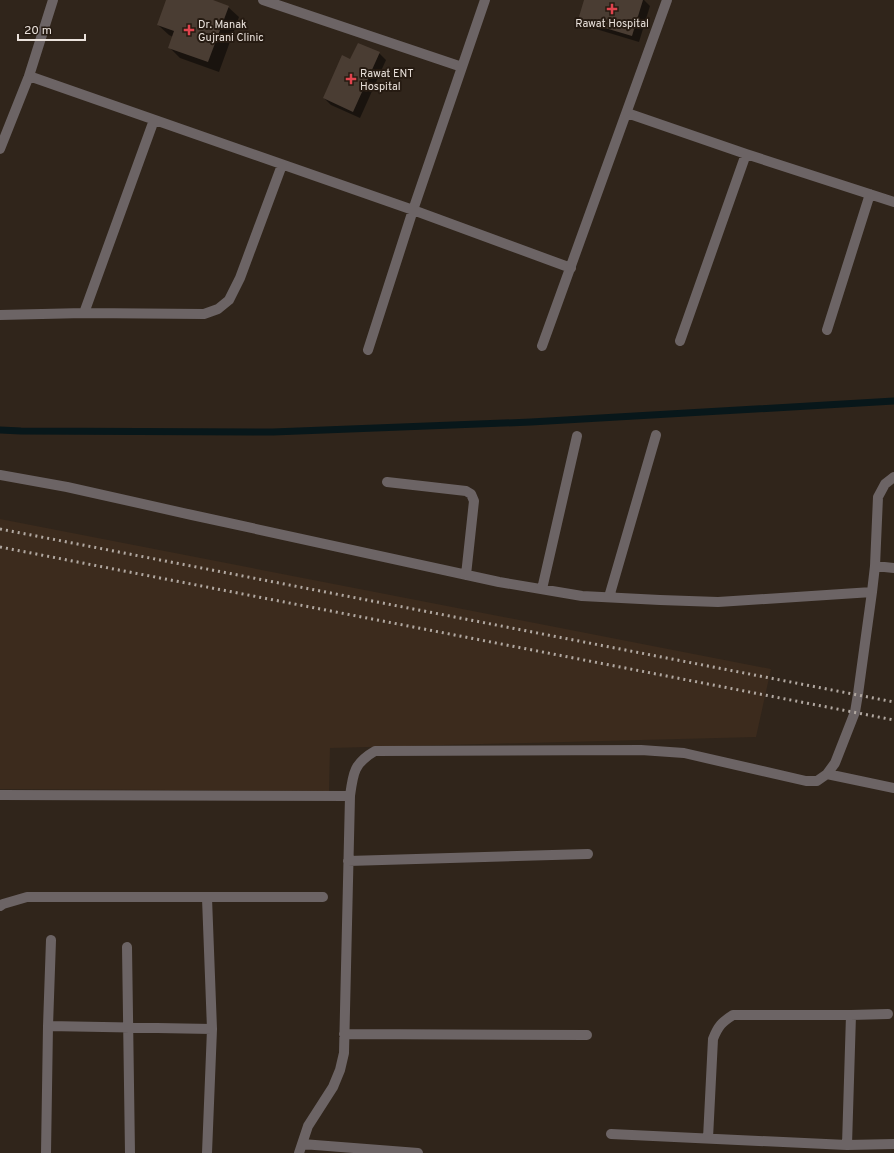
<svg xmlns="http://www.w3.org/2000/svg" width="894" height="1153" font-family="Overpass,sans-serif">
<rect width="100%" height="100%" fill="#30251b"/>
<!-- built -->
<path fill="#3c2b1d" d="M0 519 771 669 756 737 330 748 329 791 0 789Z"/>
<!-- shadow -->
<path fill="#0007" d="M167 0H210L228 7 239 17 219 72 180 58 169 47 173 37 169 35 158 25Z
M585 0H644L650 6 639 42 586 26 579 19Z
M379 53 386 60 360 118 331 105 324 98Z"/>
<g fill="none" stroke-linecap="round" stroke-linejoin="round">
<!-- stream -->
<path stroke="#08171a" stroke-width="7" d="M0 430 21 431 273 432 531 422 894 401"/>
</g>
<!-- building -->
<path fill="#4a3d33" d="M166 0H213L229 6 208 62 168 48 174 31 157 25Z
M584 0H643L632 36 578 20Z
M358 43 380 52 353 112 323 98 342 55 350 59Z"/>
<g fill="none" stroke-linecap="round" stroke-linejoin="round">
<!-- minor -->
<path stroke="#6c6465" stroke-width="10" d="M263 0 462 67
M29 76 413 210 571 268
M627 113 746 154 894 202
M0 149 29 76 53 0
M84 313 154 120
M0 315 84 313 204 314 218 309 229 300 240 278 282 165
M827 330 870 194
M680 341 746 154
M542 346 667 0
M368 350 413 210 485 0
M0 475 67 487 192 515 499 582 582 596 660 600 718 602 872 592
M387 482 466 491 471 494 474 501 466 575
M875 566 894 568
M542 589 577 436
M609 597 656 435
M827 774 894 788
M0 795 350 796
M348 861 588 854
M0 906 3 904 27 897H323
M127 947 130 1153
M48 1026 212 1029
M344 1034 587 1035
M611 1134 847 1145 894 1144
M708 1138 713 1039C718 1026 722 1022 733 1015H851L888 1014
M302 1144 418 1153
M847 1145 851 1015
M46 1153 48 1026 51 940
M207 1153 212 1029 207 898
M299 1153 308 1126 333 1087 340 1070 344 1053 350 796C353 773 354 763 375 751L641 750 684 753 806 781H817L827 774 835 763 855 712 858 694 872 592 875 566 878 497 885 484 894 477"/>
<!-- rail -->
<path stroke="#b1a8a1" stroke-width="3" stroke-dasharray="2 4" stroke-linecap="butt" d="M0 529 894 702
M0 547 894 720"/>
</g>
<!-- markers -->
<g fill="#e0444e" stroke="#261b12" stroke-width="1.5">
<path d="M610 3h4v4h4v4h-4v4h-4v-4h-4v-4h4z"/>
<path d="M187 24h4v4h4v4h-4v4h-4v-4h-4v-4h4z"/>
<path d="M349 73h4v4h4v4h-4v4h-4v-4h-4v-4h4z"/>
</g>
<g text-anchor="middle" stroke-width="4" stroke-linejoin="round" paint-order="stroke">
<!-- poi labels -->
<g font-size="11" fill="#eae2dc" stroke="#261b12" text-anchor="start">
<text x="612" y="27" text-anchor="middle">Rawat Hospital</text>
<text x="198" y="28">Dr. Manak<tspan x="198" dy="13">Gujrani Clinic</tspan></text>
<text x="360" y="77">Rawat ENT<tspan x="360" dy="13">Hospital</tspan></text>
</g>
</g>
<!-- scale -->
<path d="M18 34v6h67v-6" fill="none" stroke="#eae2dc" stroke-width="2"/>
<text x="24" y="34" font-size="12" fill="#eae2dc" stroke="#261b12" stroke-width="3" paint-order="stroke">20 m</text>
</svg>
